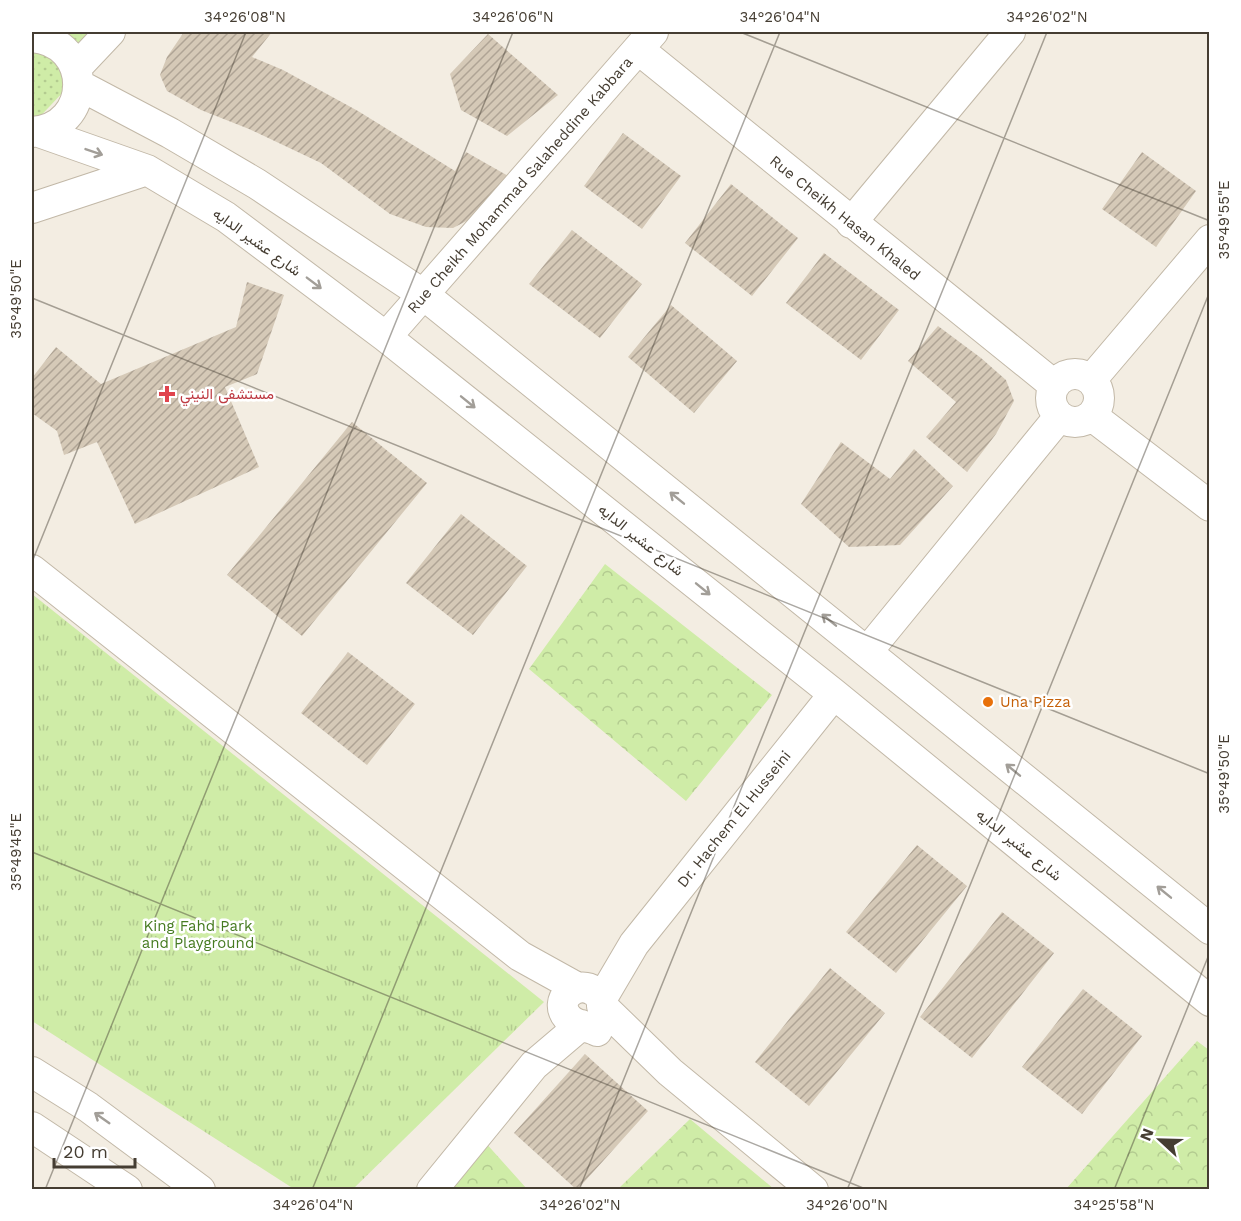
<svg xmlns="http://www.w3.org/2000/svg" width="1241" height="1221" font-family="'Work Sans',Vazirmatn,sans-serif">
<defs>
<pattern id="grass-dots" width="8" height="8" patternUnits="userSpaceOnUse" patternTransform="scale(1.5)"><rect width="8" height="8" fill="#cfeca7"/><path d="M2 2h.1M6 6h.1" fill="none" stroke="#b3cb90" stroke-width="1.8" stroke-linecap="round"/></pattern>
<pattern id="forest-crowns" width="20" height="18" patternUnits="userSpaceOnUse" patternTransform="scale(1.5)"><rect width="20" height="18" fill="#cfeca7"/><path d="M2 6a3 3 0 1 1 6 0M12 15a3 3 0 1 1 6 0" fill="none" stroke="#b3cb90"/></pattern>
<pattern id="park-tufts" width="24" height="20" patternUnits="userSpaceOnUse" patternTransform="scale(1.5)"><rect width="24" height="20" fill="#cfeca7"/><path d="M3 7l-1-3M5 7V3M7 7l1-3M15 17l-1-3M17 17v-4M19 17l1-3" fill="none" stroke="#b3cb90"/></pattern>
<pattern id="building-hatch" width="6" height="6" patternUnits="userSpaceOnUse" patternTransform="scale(1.5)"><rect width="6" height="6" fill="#d5c9b7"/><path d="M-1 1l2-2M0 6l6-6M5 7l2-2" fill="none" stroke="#afa495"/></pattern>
</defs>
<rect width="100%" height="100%" fill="#f3ede2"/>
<!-- grass -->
<path fill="url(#grass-dots)" d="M32 32H120L32 125Z"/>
<!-- forest -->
<path fill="url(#forest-crowns)" d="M605 564 772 695 686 801 529 669Z
M1197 1041 1209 1050V1189H1066Z
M690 1119 774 1189H618Z
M484 1141 527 1189 439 1190Z"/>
<!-- park -->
<path fill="url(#park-tufts)" d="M32 594 544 1002 353 1189H294L32 1021Z"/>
<!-- building -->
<path fill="url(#building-hatch)" d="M184 32H272L252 57 283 70 358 111 455 171 466 152 510 177 480 214 453 228 426 227 390 214 321 163 249 129 201 110 167 91 160 75 167 57Z
M488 34 558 95 507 136 461 110 450 74Z
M623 133 681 176 642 229 584 186Z
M1142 152 1196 191 1156 247 1102 209Z
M731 184 798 238 752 296 685 243Z
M572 230 642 284 600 338 529 284Z
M824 253 899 310 861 360 786 303Z
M247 282 284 295 257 374 225 387 259 467 135 524 97 442 64 455 57 431 32 413V378L56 347 101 384 236 327Z
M671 305 737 361 694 413 628 357Z
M938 326 981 358 1006 380 1014 401 996 434 967 472 926 437 956 402 908 361Z
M352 422 427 483 302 636 227 575Z
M841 442 890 479 914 449 953 486 900 545 849 547 801 504Z
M461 514 527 566 473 635 406 583Z
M348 652 415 704 367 765 301 713Z
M917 845 967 886 896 973 846 932Z
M1002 912 1054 953 972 1058 920 1017Z
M830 968 885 1013 809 1106 755 1062Z
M1083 989 1142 1036 1082 1114 1022 1067Z
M585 1054 648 1111 577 1190 514 1133Z"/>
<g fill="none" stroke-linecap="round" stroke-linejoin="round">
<defs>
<path id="minor" d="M32 37C94 42 93 128 32 132
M638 49 1054 385
M76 68 110 32
M79 85 170 133 257 184 424 295 1210 929
M39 132 147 170 226 217 386 337 834 694 1210 1001
M32 208 147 170
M851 223 1010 32
M386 337 653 32
M1051 398a24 24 0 1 1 48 0a24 24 0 1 1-48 0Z
M1091 380 1210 240
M1092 416 1210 506
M32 570 520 956 576 987
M867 652 1059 417
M594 991C576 979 552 1000 568 1018 575 1026 588 1026 597 1031
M601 1000 634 944 834 694
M602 1006 670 1072 813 1190
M32 1072 88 1107 200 1190
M32 1127 127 1190
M432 1190 534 1065 581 1025"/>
</defs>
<!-- minor casing -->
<use href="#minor" stroke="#c2b8a7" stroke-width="32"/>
<!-- minor -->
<use href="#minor" stroke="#fff" stroke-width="30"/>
</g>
<!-- one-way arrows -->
<defs><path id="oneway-shaft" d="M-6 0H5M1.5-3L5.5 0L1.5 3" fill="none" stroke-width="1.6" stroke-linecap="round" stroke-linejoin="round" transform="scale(1.5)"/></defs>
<g stroke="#a29e98">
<use href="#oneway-shaft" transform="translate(94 152) rotate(19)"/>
<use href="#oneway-shaft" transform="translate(314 283) rotate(37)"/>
<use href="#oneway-shaft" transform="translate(468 402) rotate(39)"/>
<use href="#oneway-shaft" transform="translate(677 498) rotate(-141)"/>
<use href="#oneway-shaft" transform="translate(703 589) rotate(39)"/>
<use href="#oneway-shaft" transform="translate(829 620) rotate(-141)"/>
<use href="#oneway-shaft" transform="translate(1013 770) rotate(-141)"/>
<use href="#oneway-shaft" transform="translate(1164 892) rotate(-141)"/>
<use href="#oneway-shaft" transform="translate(102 1118) rotate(-145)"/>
</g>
<!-- ticks -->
<path fill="none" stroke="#453d32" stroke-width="1.5" stroke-opacity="0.45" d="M740 32 1210 221M32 298 1210 774M32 562 246 32M32 852 868 1190M45 1190 513 32M312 1190 780 32M579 1190 1047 32M847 1190 1210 291M1114 1190 1210 952"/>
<!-- markers -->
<path fill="#e0444e" stroke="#fff" stroke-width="2" d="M164 385h6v6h6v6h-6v6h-6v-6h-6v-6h6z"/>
<circle fill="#e8710a" stroke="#fff" stroke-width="2" cx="988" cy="702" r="6"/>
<g text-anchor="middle" stroke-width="5" stroke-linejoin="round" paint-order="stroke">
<!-- street labels -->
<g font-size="15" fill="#453d32" stroke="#fff">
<text transform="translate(520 185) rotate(-49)" y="5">Rue Cheikh Mohammad Salaheddine Kabbara</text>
<text transform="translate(845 218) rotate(39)" y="5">Rue Cheikh Hasan Khaled</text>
<text transform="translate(257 242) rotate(36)" y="5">شارع عشير الدايه</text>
<text transform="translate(641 540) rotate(39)" y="5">شارع عشير الدايه</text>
<text transform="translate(734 819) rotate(-51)" y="5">Dr. Hachem El Husseini</text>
<text transform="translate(1019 845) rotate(39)" y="5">شارع عشير الدايه</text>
</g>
<!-- health labels -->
<g font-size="15" fill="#be3a42" stroke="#fff" text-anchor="start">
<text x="180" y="399">مستشفى النيني</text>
</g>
<!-- food labels -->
<g font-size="15" fill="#c56008" stroke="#fff" text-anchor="start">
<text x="1000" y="707">Una Pizza</text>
</g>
<!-- park labels -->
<g font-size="15" fill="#467b21" stroke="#fff">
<text x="198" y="931">King Fahd Park<tspan x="198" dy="17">and Playground</tspan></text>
</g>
</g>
<!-- border -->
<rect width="1241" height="1221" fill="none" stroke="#ffffff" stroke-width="66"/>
<!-- north arrow -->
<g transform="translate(1160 1140) rotate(292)" stroke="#ffffff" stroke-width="4.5" paint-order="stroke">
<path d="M0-4.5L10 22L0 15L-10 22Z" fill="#453d32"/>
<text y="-9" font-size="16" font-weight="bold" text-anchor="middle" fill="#453d32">N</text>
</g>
<!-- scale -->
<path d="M54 1158v9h81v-9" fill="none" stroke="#453d32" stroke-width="3"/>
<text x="63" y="1158" font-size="18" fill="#453d32" stroke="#ffffff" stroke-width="4.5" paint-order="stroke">20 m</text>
<rect x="33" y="33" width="1175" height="1155" fill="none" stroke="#453d32" stroke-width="2"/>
<g font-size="15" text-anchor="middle" fill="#453d32">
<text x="245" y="22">34°26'08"N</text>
<text x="513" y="22">34°26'06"N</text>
<text x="780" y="22">34°26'04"N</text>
<text x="1047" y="22">34°26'02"N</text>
<text transform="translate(1224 220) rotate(-90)" y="5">35°49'55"E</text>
<text transform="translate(16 299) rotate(-90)" y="5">35°49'50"E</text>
<text transform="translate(1224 774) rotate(-90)" y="5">35°49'50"E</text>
<text transform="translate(16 852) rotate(-90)" y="5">35°49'45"E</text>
<text x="313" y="1210">34°26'04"N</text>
<text x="580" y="1210">34°26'02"N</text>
<text x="847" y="1210">34°26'00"N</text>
<text x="1114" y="1210">34°25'58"N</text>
</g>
</svg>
